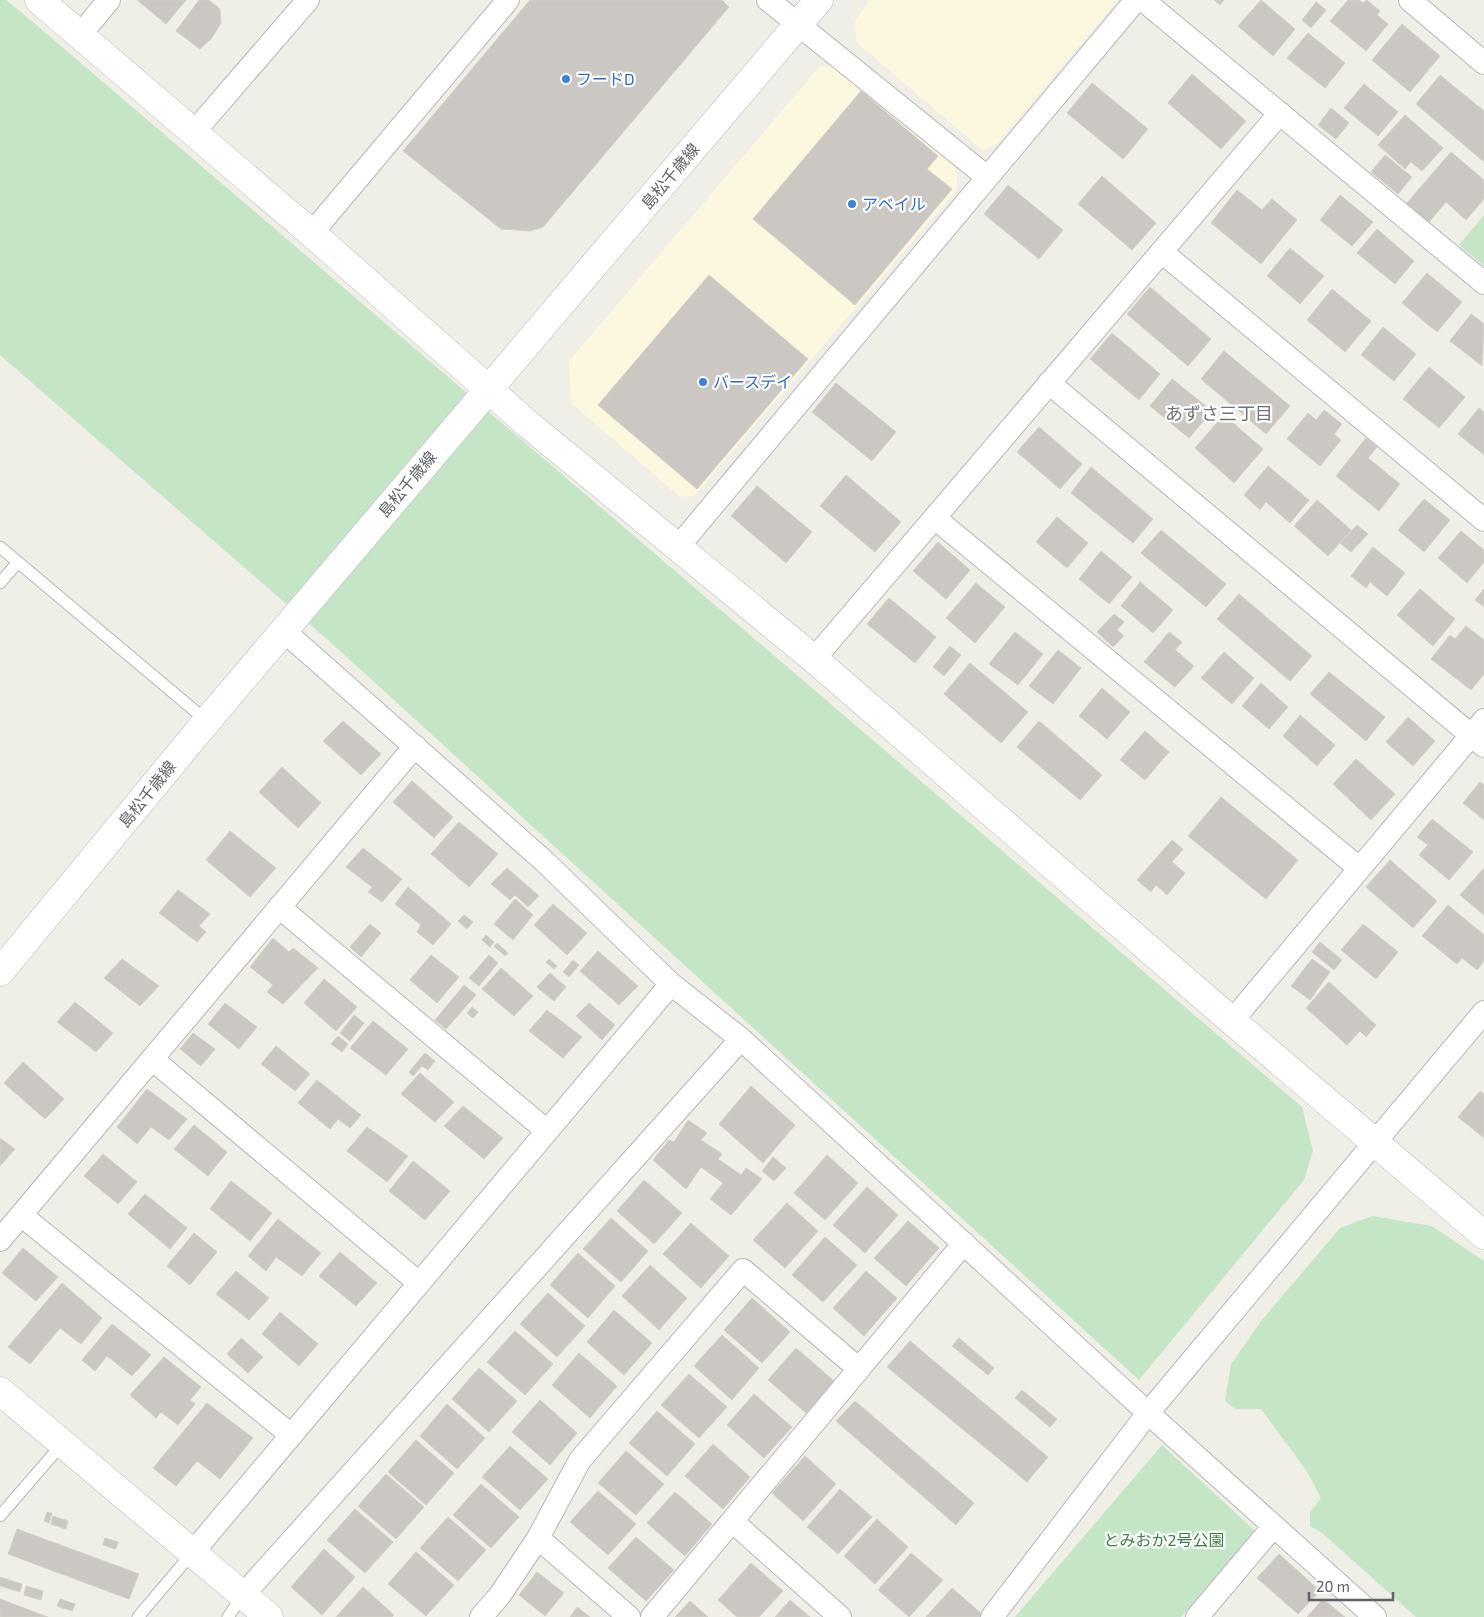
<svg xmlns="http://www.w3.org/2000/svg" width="1484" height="1617" font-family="'Exo 2','Noto Sans JP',sans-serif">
<rect width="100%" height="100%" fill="#efeee7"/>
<!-- commercial -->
<path fill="#fcf7df" d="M870 0H1118L994 147 982 150 856 42 855 21Z
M832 66 953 165 957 174V190L694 496 680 497 571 403 569 361 819 67Z"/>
<!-- green -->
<path fill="#c5e5c7" d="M0 0H6L34 23 1302 1107 1313 1151 1304 1180 1139 1380 337 648 0 355Z
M1484 215V266L1459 245Z
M1372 1216 1432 1226 1484 1261V1617H1416L1322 1533 1310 1526V1512L1321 1498 1306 1470 1261 1409H1235L1225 1401 1231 1364 1262 1320 1340 1228Z
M1162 1445 1255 1531 1181 1617H1015Z"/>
<!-- building -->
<path fill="#cbc8c4" stroke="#d4d0c5" d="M137 0H186L166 24Z
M199 0H209L220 9 221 23 211 39 200 49 176 31Z
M530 0H722L729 7 543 227 530 231 501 229 403 151Z
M1214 0H1224L1220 5Z
M1261 0 1295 29 1273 56 1238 26Z
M1348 0H1359L1363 3 1367 0 1380 11 1377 15 1388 24 1366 51 1330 21Z
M1316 2 1326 10 1311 28 1302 20Z
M1402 24 1440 56 1410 92 1372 60Z
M1308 33 1345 63 1325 88 1287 58Z
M1192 74 1246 121 1221 149 1168 103Z
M1440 75 1484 111V162L1416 104Z
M1092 83 1148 129 1123 159 1067 113Z
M1364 84 1398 112 1378 136 1344 108Z
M861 91 938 156 927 169 952 189 855 305 753 219Z
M1331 108 1349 123 1336 139 1318 125Z
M1405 115 1443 148 1422 171 1411 162 1405 169 1378 145Z
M1451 152 1484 180V199L1466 220 1446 202 1429 222 1406 204Z
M1385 155 1412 177 1398 194 1371 172Z
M1102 176 1156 223 1132 250 1078 204Z
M1008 185 1063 230 1039 259 984 214Z
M1237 190 1262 210 1272 199 1297 220 1261 264 1211 223Z
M1340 195 1373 222 1352 246 1320 220Z
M1377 229 1414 261 1395 284 1357 253Z
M1290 248 1324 276 1300 304 1267 276Z
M1427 273 1462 302 1437 332 1402 303Z
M709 275 808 359 697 489 598 405Z
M1150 287 1211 339 1188 366 1127 314Z
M1332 289 1371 321 1345 352 1307 320Z
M1471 314 1484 324 1482 366 1450 341Z
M1383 327 1416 354 1394 381 1361 355Z
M1112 333 1160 374 1139 400 1090 359Z
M1224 351 1290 406 1266 434 1201 379Z
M1429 367 1465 397 1439 428 1403 399Z
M1172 379 1212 411 1189 438 1150 406Z
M836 383 896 432 872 461 812 412Z
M1479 408 1484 412V455L1458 434Z
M1324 410 1342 424 1334 434 1341 440 1320 466 1287 439 1308 413 1316 420Z
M1224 415 1263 449 1234 483 1195 448Z
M1039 427 1082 464 1060 489 1017 452Z
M1366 438 1377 447 1368 458 1400 484 1379 511 1336 476Z
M1268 466 1309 500 1290 523 1266 502 1260 510 1244 495Z
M1091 467 1153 519 1133 543 1071 493Z
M846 475 901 522 875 552 820 506Z
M757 486 812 532 786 563 731 516Z
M1424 499 1450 520 1424 552 1398 530Z
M1317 500 1351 530 1328 556 1294 526Z
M1057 517 1088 543 1067 568 1036 542Z
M1357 525 1368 534 1351 552 1340 543Z
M1161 530 1226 584 1206 607 1141 553Z
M1461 531 1484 550V562L1467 583 1438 558Z
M938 542 970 570 946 599 913 571Z
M1373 547 1405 573 1387 596 1370 582 1366 588 1351 576Z
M1101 551 1132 577 1109 604 1079 579Z
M1140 582 1173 610 1153 633 1121 606Z
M976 583 1005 607 975 643 946 618Z
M1420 589 1455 619 1433 646 1397 615Z
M1484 589V607L1475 600Z
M1239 594 1312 656 1290 681 1217 619Z
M889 598 936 637 915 663 867 624Z
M1114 614 1124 622 1117 630 1124 636 1113 647 1097 632Z
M1466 626 1484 640V674L1471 690 1431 659 1450 635 1455 639Z
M1015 632 1043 654 1018 685 989 664Z
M1169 632 1182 642 1175 650 1194 666 1175 687 1144 662Z
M950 646 961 655 944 676 933 667Z
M1058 650 1081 668 1053 704 1029 686Z
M1224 652 1254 678 1232 704 1201 678Z
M970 663 1028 712 1001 743 944 694Z
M1329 672 1385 717 1366 741 1310 694Z
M1261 683 1288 707 1269 729 1242 706Z
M1102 688 1130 712 1107 739 1079 716Z
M1300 715 1335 745 1317 766 1283 736Z
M1408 717 1435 741 1413 766 1386 742Z
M343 721 381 754 361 775 323 741Z
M1039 721 1102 775 1080 800 1017 747Z
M1145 731 1169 752 1145 780 1120 760Z
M1356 759 1395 794 1371 820 1333 784Z
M282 767 321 803 298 828 259 792Z
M412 781 453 817 434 838 393 802Z
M1480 782 1484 785V820L1463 803Z
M1221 797 1298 860 1266 899 1188 836Z
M1432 819 1473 852 1449 880 1419 855 1428 845 1417 837Z
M459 822 498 854 469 887 431 854Z
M230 831 276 868 250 897 206 860Z
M1172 840 1183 849 1172 862 1185 873 1167 895 1156 885 1151 892 1137 880Z
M363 848 402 879 382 902 368 892 372 887 346 867Z
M1390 860 1437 901 1413 928 1366 887Z
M507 868 539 896 528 907 515 895 510 900 491 884Z
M1483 869H1484V915L1460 895Z
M408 887 451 924 433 945 417 932 421 925 395 904Z
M178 890 210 914 199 926 206 932 197 942 159 913Z
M515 899 533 915 513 940 494 924Z
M553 904 587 933 567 955 534 925Z
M1448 905 1484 935V961L1477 970 1462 958 1457 964 1422 936Z
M464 915 473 922 467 929 458 921Z
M370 924 381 933 361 957 350 947Z
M1363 924 1398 952 1376 979 1341 950Z
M486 935 494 942 490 947 482 940Z
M273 938 289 952 293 948 318 968 283 1004 267 992 273 985 250 967Z
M1320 942 1342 960 1334 970 1312 952Z
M497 943 508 953 505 956 494 946Z
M598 951 638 986 619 1005 580 971Z
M431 955 459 977 437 1003 410 980Z
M489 955 498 963 479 986 469 978Z
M122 959 159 986 140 1006 104 978Z
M549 959 557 966 554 969 546 962Z
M1312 959 1330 972 1310 1000 1291 986Z
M573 960 579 965 569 977 563 972Z
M501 968 533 996 514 1016 482 989Z
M550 973 566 987 554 1001 537 987Z
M324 979 357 1007 336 1031 304 1003Z
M1329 982 1376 1025 1366 1037 1360 1031 1347 1045 1306 1008Z
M464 985 476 995 446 1029 435 1020Z
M75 1002 113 1033 96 1052 57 1022Z
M225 1003 257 1027 239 1049 208 1024Z
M589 1003 615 1025 602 1040 576 1016Z
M472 1007 478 1012 473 1018 467 1013Z
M547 1010 582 1037 563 1058 529 1031Z
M354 1015 364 1023 350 1041 340 1033Z
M373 1021 408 1049 386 1075 350 1048Z
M193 1033 215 1049 201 1066 180 1049Z
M338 1036 348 1044 342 1052 331 1044Z
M276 1046 310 1074 295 1091 261 1064Z
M425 1053 435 1061 428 1070 422 1066 413 1076 409 1072Z
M23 1062 64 1099 45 1119 4 1083Z
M420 1073 454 1102 435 1122 401 1094Z
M317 1080 361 1115 350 1128 338 1119 330 1129 298 1103Z
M751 1086 795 1125 763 1163 719 1124Z
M147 1089 187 1119 169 1140 151 1127 137 1144 117 1127Z
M1480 1091 1484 1094V1138L1458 1117Z
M463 1106 503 1138 484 1159 444 1126Z
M688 1120 707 1133 701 1140 722 1154 718 1159 741 1175 746 1168 762 1179 731 1215 710 1199 723 1183 701 1167 686 1189 653 1160 669 1140 674 1142Z
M194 1125 227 1152 208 1176 174 1149Z
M367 1127 408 1156 387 1182 347 1151Z
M0 1138 15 1149 0 1166Z
M103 1154 137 1182 118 1204 84 1176Z
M827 1155 858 1183 825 1220 794 1193Z
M773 1157 786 1168 774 1181 762 1171Z
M413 1161 450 1191 425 1220 389 1191Z
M644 1180 682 1213 654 1244 617 1211Z
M231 1181 272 1213 250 1241 210 1209Z
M867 1187 898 1215 865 1253 833 1225Z
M145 1194 187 1228 170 1249 128 1214Z
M787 1203 818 1231 785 1268 753 1240Z
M611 1218 648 1251 621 1282 583 1249Z
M278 1219 321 1253 302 1276 276 1257 266 1271 248 1256Z
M908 1221 939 1248 906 1286 874 1258Z
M691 1223 729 1256 701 1288 663 1254Z
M194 1233 217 1252 190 1285 167 1266Z
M825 1237 857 1265 823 1302 792 1275Z
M23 1248 58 1277 36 1301 2 1273Z
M340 1252 377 1283 356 1306 319 1276Z
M578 1253 615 1286 588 1318 550 1285Z
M650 1265 687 1298 659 1330 622 1296Z
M236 1271 269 1298 249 1320 216 1294Z
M866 1271 897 1298 864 1336 833 1308Z
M62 1283 102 1318 81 1344 60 1328 30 1364 8 1347Z
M548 1293 585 1326 557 1357 520 1324Z
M752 1298 790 1332 762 1363 724 1330Z
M614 1310 652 1343 624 1375 587 1342Z
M280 1312 318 1344 299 1366 262 1334Z
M112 1324 151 1355 132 1376 107 1356 95 1371 82 1360Z
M515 1331 553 1364 525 1395 487 1362Z
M722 1335 759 1368 732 1400 694 1366Z
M241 1338 263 1357 248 1373 227 1354Z
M959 1338 994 1368 988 1375 952 1346Z
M910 1341 1048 1457 1027 1482 887 1367Z
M796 1348 834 1381 806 1413 768 1380Z
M579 1353 617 1386 590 1418 552 1385Z
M164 1357 201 1387 190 1400 195 1404 178 1425 161 1412 156 1418 130 1395Z
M479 1368 517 1401 489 1432 452 1399Z
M689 1374 727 1407 699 1438 661 1405Z
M1022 1390 1057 1419 1050 1427 1015 1398Z
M754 1394 792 1427 764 1458 727 1425Z
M540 1400 577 1433 550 1465 512 1432Z
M855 1401 974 1503 956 1525 836 1421Z
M207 1403 253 1438 220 1479 197 1461 176 1486 153 1468Z
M447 1404 485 1438 457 1469 420 1436Z
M657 1411 695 1444 667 1476 629 1443Z
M416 1440 454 1473 426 1505 388 1472Z
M713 1444 750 1477 723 1509 685 1476Z
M510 1446 548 1479 520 1510 482 1477Z
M626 1451 664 1484 636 1515 598 1483Z
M805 1456 836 1484 803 1521 772 1493Z
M386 1474 424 1507 396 1539 358 1506Z
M481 1484 519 1517 491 1548 453 1515Z
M840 1489 872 1517 838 1554 807 1527Z
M598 1491 636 1524 608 1555 570 1522Z
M675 1492 712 1524 685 1556 647 1523Z
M355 1509 393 1542 365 1573 327 1540Z
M47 1512 52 1513 49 1523 44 1521Z
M53 1516 68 1521 66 1529 51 1524Z
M448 1517 486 1550 458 1581 420 1548Z
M877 1519 908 1547 875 1584 844 1556Z
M17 1529 139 1574 129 1599 8 1554Z
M636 1537 674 1570 646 1601 608 1568Z
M105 1538 118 1542 116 1549 103 1545Z
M324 1549 355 1577 322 1615 291 1587Z
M416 1552 454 1585 426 1616 388 1584Z
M911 1553 943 1580 909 1617 878 1590Z
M1279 1554 1320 1591 1298 1614 1257 1578Z
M751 1563 783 1591 759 1617H737L718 1600Z
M537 1572 564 1593 545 1616 519 1595Z
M0 1577 22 1584 20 1592 0 1586Z
M26 1586 43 1591 41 1600 24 1595Z
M363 1587 394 1615 392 1617H336Z
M952 1588 984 1616 983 1617H926Z
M0 1599 48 1617H0Z
M60 1599 75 1604 72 1611 57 1606Z
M1323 1599 1345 1617H1307Z
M790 1600 810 1617H775Z
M690 1601 708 1617H675Z
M577 1607 590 1617H570Z"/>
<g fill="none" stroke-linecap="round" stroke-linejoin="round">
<defs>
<path id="lane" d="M0 547 207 721
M0 583 18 562
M0 1516 63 1443
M138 1617 193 1552
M228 1617 243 1595"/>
<path id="street" d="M768 0 987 177
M1143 0 1484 283
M1410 0 1484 63
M80 35 109 0
M194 132 308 0
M311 234 508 0
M1163 253 1484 520
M1049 383 1484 746
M936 519 1359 868
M678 547 1136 0
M284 631 544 861 671 984 741 1039 1148 1413 1375 1617
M814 659 1280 113
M279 907 547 1131
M1232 1021 1484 720
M152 1059 419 1283
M21 1215 291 1435
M0 1240 415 746
M732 1521 840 1617
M538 1538 629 1617
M193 1552 671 984
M243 1595 741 1039
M481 1617 500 1595 538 1538 580 1460 743 1270 859 1369
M652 1617 964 1243
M992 1617 1148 1413 1484 1012
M1197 1617 1273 1527"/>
<path id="secondary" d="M39 0 324 244 529 425 814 659 1232 1021 1484 1235
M0 972 207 721 819 0
M0 1391 269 1617"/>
</defs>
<!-- lane casing -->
<use href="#lane" stroke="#b4b6ba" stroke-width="13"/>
<!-- street casing -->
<use href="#street" stroke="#b4b6ba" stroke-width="24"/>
<!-- secondary casing -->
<use href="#secondary" stroke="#b5b8bd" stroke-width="29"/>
<!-- lane -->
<use href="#lane" stroke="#fff" stroke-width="11"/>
<!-- street -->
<use href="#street" stroke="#fff" stroke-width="22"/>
<!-- secondary -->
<use href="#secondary" stroke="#fff" stroke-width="28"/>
</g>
<!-- markers -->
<g fill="#3f7fe0" stroke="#fff" stroke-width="2">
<circle cx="566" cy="79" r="5"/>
<circle cx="852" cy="204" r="5"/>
<circle cx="703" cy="382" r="5"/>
</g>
<g text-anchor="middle" stroke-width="4.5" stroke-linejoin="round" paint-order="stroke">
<!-- shop labels -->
<g font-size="16" fill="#366cbe" stroke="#fff" text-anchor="start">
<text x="576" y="85">フードD</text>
<text x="862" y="210">アベイル</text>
<text x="713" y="388">バースデイ</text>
</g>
<!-- street labels -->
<g font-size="16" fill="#5e6166" stroke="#fff">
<text transform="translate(670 176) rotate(-50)" y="6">島松千歳線</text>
<text transform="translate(407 484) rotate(-50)" y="6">島松千歳線</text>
<text transform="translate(147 794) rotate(-51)" y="6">島松千歳線</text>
</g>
<!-- park labels -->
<g font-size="16" fill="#3b8042" stroke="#fff">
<text x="1164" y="1546">とみおか2号公園</text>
</g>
<!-- neighbourhood labels -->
<g font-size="18" fill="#6f7378" stroke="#fff">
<text x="1219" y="420">あずさ三丁目</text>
</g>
</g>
<!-- scale -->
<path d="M1309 1592v8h84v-8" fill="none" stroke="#5e6166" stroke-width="2.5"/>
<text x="1316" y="1592" font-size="15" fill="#5e6166" stroke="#ffffff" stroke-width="4" paint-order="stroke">20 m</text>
</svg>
